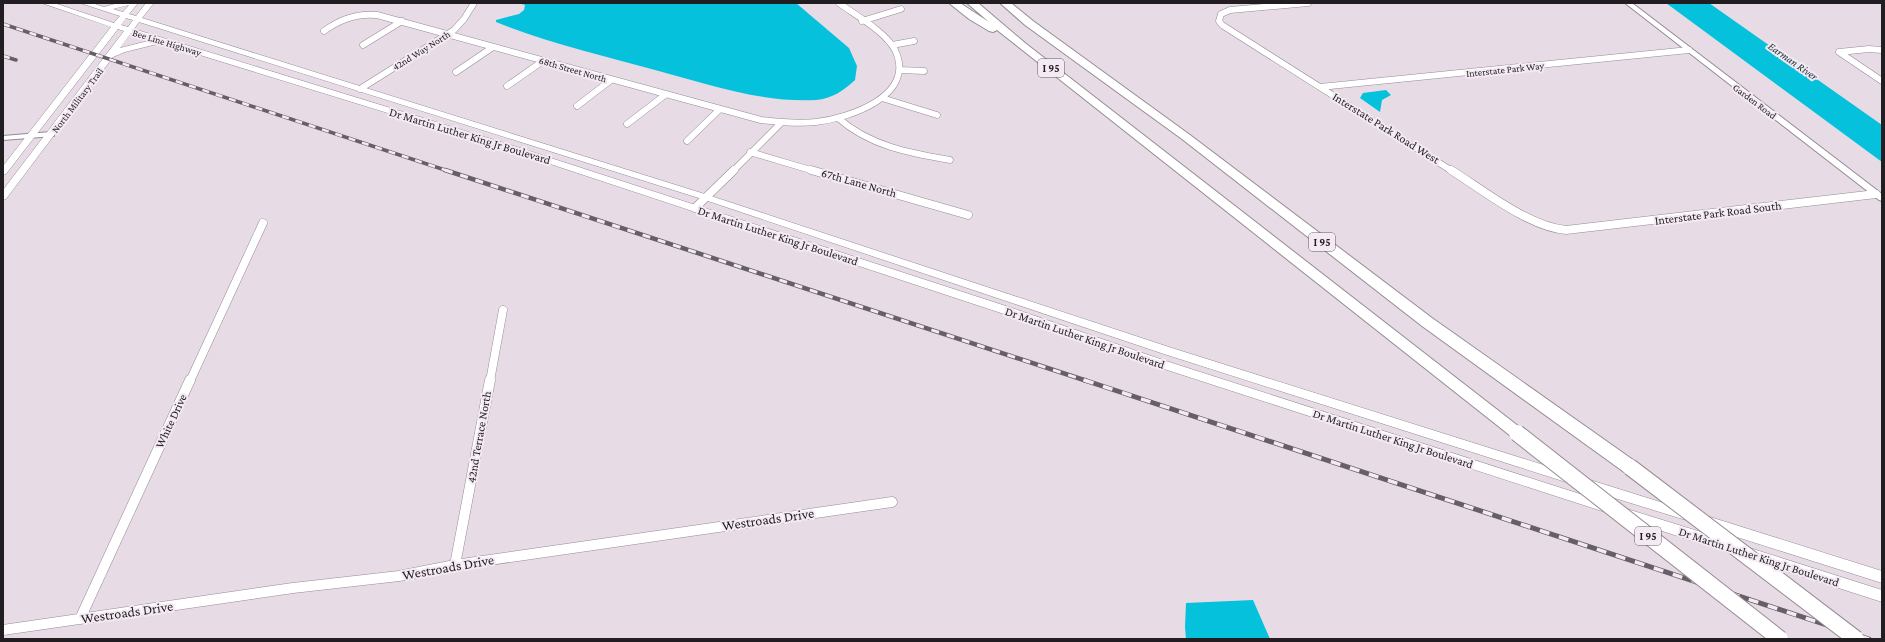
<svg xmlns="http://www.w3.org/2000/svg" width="1885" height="642" font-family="'Crimson Pro',serif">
<rect width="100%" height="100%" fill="#e7dce6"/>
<!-- water -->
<path fill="#06c1dc" d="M518 3H796L849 48 857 66 855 80C844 90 832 99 816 100 761 103 708 84 655 70 601 55 548 43 496 22V20L519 14 524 10 525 5Z
M1666 3H1709L1882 125V162Z
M1386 90 1391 95 1382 100 1380 112 1360 98 1363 93Z
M1253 600 1270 639H1186L1185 627 1186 603Z"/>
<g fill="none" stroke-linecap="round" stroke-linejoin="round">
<defs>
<path id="minor-far2" d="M1308 3 1230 10 1221 14 1219 21 1222 25 1452 171
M862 21 901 9
M324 31C340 19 357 13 377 15L761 120C779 122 798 124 816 122 849 118 917 96 895 50 886 32 855 15 839 3
M363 45 402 21
M892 45 914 41
M1839 52 1882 81
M1839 52 1869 49 1882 50
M900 70 924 71
M456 72 493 47
M507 86 543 61
M1320 87 1689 50
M360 89 454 30 464 19 474 3
M882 98 937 115
M577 106 611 80
M838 118C870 146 909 153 950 160
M627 124 665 95
M687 141 720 109
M750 152 814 171
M733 171 782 122"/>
<path id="minor-far1" d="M811 170 968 215
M1451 170C1483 190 1529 227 1566 230L1876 194
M695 208 734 170
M190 381 263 223
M490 381 503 310"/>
<path id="minor" d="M455 565 490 380
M80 619 190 380
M3 630 293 588 399 576 455 565 892 502"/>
<path id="tertiary" d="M1625 3H1632L1882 194V201L1879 200Z
M51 132H54V136L3 140V136Z"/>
<path id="secondary" d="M42 3H54L114 23 120 16 80 3H92L104 7 118 3H138L129 14 136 16 146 3H154L142 18 708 195 1172 348 1569 473 1573 474 1575 478 1573 482 1569 483 1164 354 702 199 139 22 134 29 517 147 1009 307 1166 361 1608 503 1613 504 1614 508 1613 512 1608 513 1158 367 1001 313 511 151 161 43 125 52 113 57 6 199 3 200V190L124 31 118 29 6 174 3 175V166L111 27ZM129 5 123 12 113 9ZM126 18 133 20 128 27 121 25ZM131 33 152 40 120 48Z
M1587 479 1689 511 1694 512 1696 516 1694 520 1689 521 1582 488 1581 484 1582 480Z
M1624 508 1730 541 1735 543 1737 547 1735 551 1730 553 1619 517 1617 513 1619 509Z
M1707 516 1882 571V583L1702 526 1700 522 1702 518Z
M1750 548 1882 590V602L1745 558 1743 554 1745 550Z"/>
<path id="motorway" d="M949 3H960L989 22 967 3H978L1025 43 1522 429 1525 433 1522 437 1517 439 1512 437 997 30 993 32 989 31 969 19Z
M1000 3H1011L1033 21 1190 135 1432 318 1636 462 1638 467 1636 472 1630 473 1624 472 1422 326 1182 139 1025 25Z"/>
</defs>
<!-- minor-far2 casing -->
<use href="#minor-far2" stroke="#958b94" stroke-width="7"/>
<!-- minor-far1 casing -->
<use href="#minor-far1" stroke="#958b94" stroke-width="9"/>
<!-- minor casing -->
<use href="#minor" stroke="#958b94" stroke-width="11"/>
<!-- tertiary casing -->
<use href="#tertiary" stroke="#958b94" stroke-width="2"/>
<!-- secondary casing -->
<use href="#secondary" stroke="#958b94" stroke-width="1"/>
<!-- motorway casing -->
<use href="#motorway" stroke="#958b94" stroke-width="2"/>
<!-- minor-far2 -->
<use href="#minor-far2" stroke="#fff" stroke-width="6"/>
<!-- minor-far1 -->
<use href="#minor-far1" stroke="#fff" stroke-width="8"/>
<!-- minor -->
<use href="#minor" stroke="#fff" stroke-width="10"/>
<!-- tertiary -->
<use href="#tertiary" fill="#fff" fill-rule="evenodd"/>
<!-- secondary -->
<use href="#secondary" fill="#fff" fill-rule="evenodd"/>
<!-- motorway -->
<use href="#motorway" fill="#fff" fill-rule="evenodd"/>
<defs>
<path id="rail-far2" d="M3 24 448 171
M3 56 16 60"/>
<path id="rail-far1" d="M445 170 1087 381"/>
<path id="rail" d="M1084 380 1869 639"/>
</defs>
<!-- rail-far2 casing -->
<use href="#rail-far2" stroke="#665f65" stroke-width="3.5"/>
<!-- rail-far1 casing -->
<use href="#rail-far1" stroke="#665f65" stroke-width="4.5"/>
<!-- rail casing -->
<use href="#rail" stroke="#665f65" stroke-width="5"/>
<!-- rail-far2 -->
<use href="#rail-far2" stroke="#f4eaf3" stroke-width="2.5" stroke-dasharray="7" stroke-linecap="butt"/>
<!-- rail-far1 -->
<use href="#rail-far1" stroke="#f4eaf3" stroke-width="3" stroke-dasharray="8" stroke-linecap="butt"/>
<!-- rail -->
<use href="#rail" stroke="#f4eaf3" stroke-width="3.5" stroke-dasharray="10" stroke-linecap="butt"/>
<defs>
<path id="motorway-bridge" d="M1517 433 1780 639
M1630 467 1856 639"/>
</defs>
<!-- motorway-bridge casing -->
<use href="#motorway-bridge" stroke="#958b94" stroke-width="18" stroke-linecap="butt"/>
<!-- motorway-bridge -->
<use href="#motorway-bridge" stroke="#fff" stroke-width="16"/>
</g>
<g text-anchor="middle" stroke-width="4" stroke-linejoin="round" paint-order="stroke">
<!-- far-street labels -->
<g font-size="10" fill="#211d21" stroke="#f4eaf3">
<text transform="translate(167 42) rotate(17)" y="4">Bee Line Highway</text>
<text transform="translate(421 50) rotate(-32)" y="4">42nd Way North</text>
<text transform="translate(573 69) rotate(16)" y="4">68th Street North</text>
<text transform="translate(1505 69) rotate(-6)" y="4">Interstate Park Way</text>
<text transform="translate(77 100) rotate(-53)" y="4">North Military Trail</text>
<text transform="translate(1755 101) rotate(37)" y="4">Garden Road</text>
</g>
<!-- far-water labels -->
<g font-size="11" font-style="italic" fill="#152e33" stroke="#f4eaf3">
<text transform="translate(1793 61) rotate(35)" y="4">Earman River</text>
</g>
<!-- shield labels -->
<g fill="#f4eaf3" stroke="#605a60" stroke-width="1">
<rect x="1038" y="59" width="26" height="18" rx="3"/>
<rect x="1309" y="233" width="26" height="18" rx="3"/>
<rect x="1635" y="527" width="26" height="18" rx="3"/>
</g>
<g font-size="11" font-weight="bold" fill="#211d21">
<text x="1051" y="72">I 95</text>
<text x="1322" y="246">I 95</text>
<text x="1648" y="540">I 95</text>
</g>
<!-- street labels -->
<g font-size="12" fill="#211d21" stroke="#f4eaf3">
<text transform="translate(1386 128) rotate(32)" y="4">Interstate Park Road West</text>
<text transform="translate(470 136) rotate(17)" y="4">Dr Martin Luther King Jr Boulevard</text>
<text transform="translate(859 183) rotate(16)" y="4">67th Lane North</text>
<text transform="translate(1718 213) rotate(-7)" y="4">Interstate Park Road South</text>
<text transform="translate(778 236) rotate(18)" y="4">Dr Martin Luther King Jr Boulevard</text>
<text transform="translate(1085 338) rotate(19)" y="4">Dr Martin Luther King Jr Boulevard</text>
<text transform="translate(171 421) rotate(-65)" y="4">White Drive</text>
<text transform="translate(479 437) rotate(-80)" y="4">42nd Terrace North</text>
<text transform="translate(1393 439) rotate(18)" y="4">Dr Martin Luther King Jr Boulevard</text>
<text transform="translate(1759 557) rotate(18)" y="4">Dr Martin Luther King Jr Boulevard</text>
</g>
<!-- near-street labels -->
<g font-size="14" fill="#211d21" stroke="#f4eaf3">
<text transform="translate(768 519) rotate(-8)" y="5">Westroads Drive</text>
<text transform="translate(448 567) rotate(-10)" y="5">Westroads Drive</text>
<text transform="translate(127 612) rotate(-8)" y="5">Westroads Drive</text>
</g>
</g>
<!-- border -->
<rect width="1885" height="642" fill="none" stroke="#211d21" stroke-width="8"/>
</svg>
